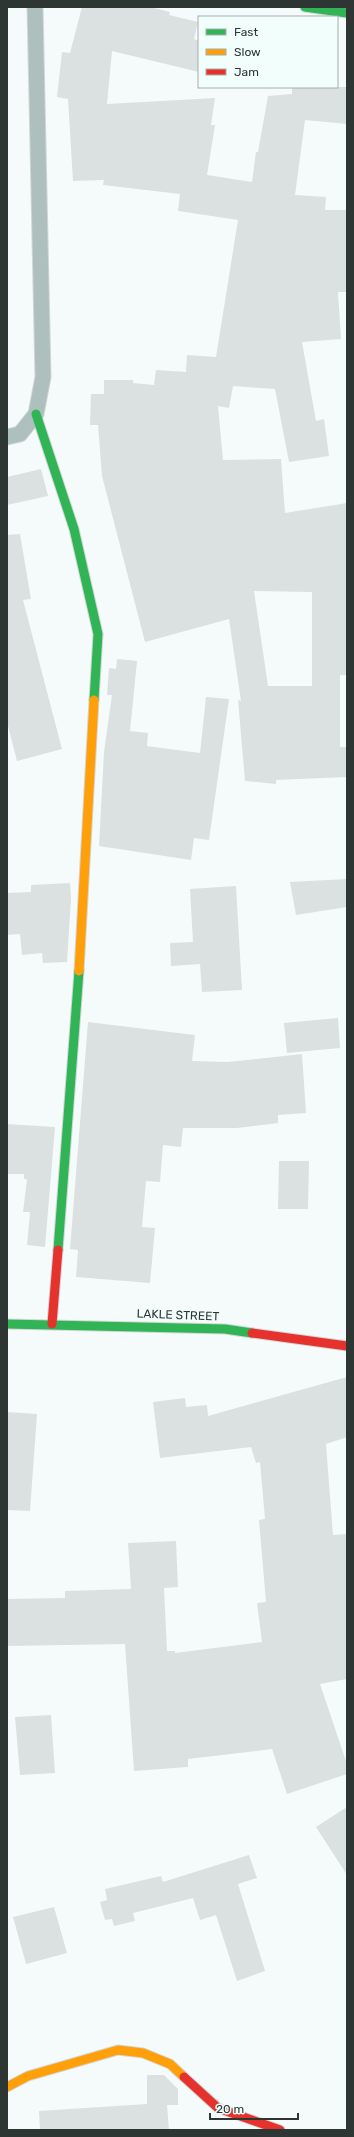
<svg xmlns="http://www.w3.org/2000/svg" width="354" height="2137" font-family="Rubik,sans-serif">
<rect width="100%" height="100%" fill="#f5fbfa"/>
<!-- building -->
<path fill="#dbe1e0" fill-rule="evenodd" d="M82 7H150L170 12 169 15 198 22 194 39 199 41V72L112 51 107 104 215 98 211 125H215L207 175 252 182 256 152H258L268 96 292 94V87H347V124L305 120 295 195 326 197 325 210H347V292H338L341 339 302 342 316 421 324 419 329 456 289 462 275 389 233 386 229 408 218 406 223 460 281 459 285 513 347 503V675H340V747H347V777L276 780V784L245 781 238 700 241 701 229 619 145 642 102 476 98 425H90L91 394H104V380H133V383L154 385 156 370 186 372 187 355 216 357 238 220 178 211 180 194 103 185 104 180 73 181 68 99 57 97 62 52 70 53ZM254 591 312 592V686H268Z
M41 469 48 496 7 505V477Z
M20 534 31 599 23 600 62 749 17 761 7 722V535Z
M117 659 137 661 130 731 148 733 147 746 200 753 206 697 229 699 209 840 194 838 191 860 99 846 104 752 112 695H107L109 668 116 669Z
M347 879V907L296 915 290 882Z
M70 883 71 899 67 962 43 963 42 953 22 955 20 934 7 935V893L31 892V885Z
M236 886 242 990 202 992 200 964 171 966 170 943 193 942 190 889Z
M338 1018 340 1048 287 1053 284 1023Z
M88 1022 195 1035 192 1061 228 1062 302 1054 306 1113 278 1115V1123L237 1128H183L181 1147 163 1145 160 1182 146 1181 142 1227 155 1228 150 1283 76 1277 78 1250 70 1249Z
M7 1124 55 1127 45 1247 27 1245 30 1212H23L27 1179H24V1174H7Z
M279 1161H309L308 1209H278Z
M347 1377V1437L326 1444 333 1535 347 1534V1679L320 1684 347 1764V1774L287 1794 272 1749 188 1759V1767L134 1771 125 1644 7 1646V1599L65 1598V1591L131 1589 128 1543 176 1541 178 1587 164 1588 167 1651H175V1653L262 1642 257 1603 266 1602 259 1520 265 1519 260 1462 256 1463 251 1447 160 1458 153 1402 185 1398 186 1407 207 1405 208 1416Z
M7 1412 37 1414 30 1511 7 1510Z
M51 1715 55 1773 20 1775 15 1717Z
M347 1807V1875L316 1827Z
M249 1855 257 1878 238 1884 265 1971 237 1981 216 1915 200 1920 193 1898 133 1913 135 1921 114 1926 112 1919 105 1920 100 1902 107 1900 105 1889 161 1876 163 1882Z
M54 1907 67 1953 26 1964 13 1917Z
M147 2075H164L178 2089V2105H167L169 2130H40L39 2111 147 2104Z"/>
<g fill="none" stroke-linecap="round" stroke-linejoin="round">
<defs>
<path id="lane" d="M7 437 20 434 36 414 43 377 35 7"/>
<path id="fast" d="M305 7 347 13
M36 414 74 529 98 634 94 700
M58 1250 79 971
M7 1324 225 1329 252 1333"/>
<path id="slow" d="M79 971 94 700
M7 2087 28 2076 118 2050 143 2053 170 2064 184 2077"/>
<path id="jam" d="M52 1324 58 1250
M252 1333 347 1346
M184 2077 218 2108 280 2130"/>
</defs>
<!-- lane casing -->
<use href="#lane" stroke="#d2d7d6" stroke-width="17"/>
<!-- fast casing -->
<use href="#fast" stroke="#d2d7d6" stroke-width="11"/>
<!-- slow casing -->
<use href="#slow" stroke="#d2d7d6" stroke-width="11"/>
<!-- jam casing -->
<use href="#jam" stroke="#d2d7d6" stroke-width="11"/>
<!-- lane -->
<use href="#lane" stroke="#adc0bd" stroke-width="15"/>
<!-- fast -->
<use href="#fast" stroke="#30b455" stroke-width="9"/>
<!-- slow -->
<use href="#slow" stroke="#ff9f0a" stroke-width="9"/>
<!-- jam -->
<use href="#jam" stroke="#e5322d" stroke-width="9"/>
</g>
<g text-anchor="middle" stroke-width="3" stroke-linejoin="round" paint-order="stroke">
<!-- street labels -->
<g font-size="12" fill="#2e3634" stroke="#f2fefb">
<text transform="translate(178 1315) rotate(2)" y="4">LAKLE STREET</text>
</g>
</g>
<!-- border -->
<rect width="354" height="2137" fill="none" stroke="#2e3634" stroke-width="16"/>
<!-- legend -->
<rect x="198" y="16" width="140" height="72" fill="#f2fefb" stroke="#a4aeab"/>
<rect x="206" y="29" width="20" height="6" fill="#30b455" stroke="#a4aeab"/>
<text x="234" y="36" font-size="12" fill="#2e3634">Fast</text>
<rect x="206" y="49" width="20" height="6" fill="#ff9f0a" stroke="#a4aeab"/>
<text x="234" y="56" font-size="12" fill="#2e3634">Slow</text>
<rect x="206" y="69" width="20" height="6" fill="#e5322d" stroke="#a4aeab"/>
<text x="234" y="76" font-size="12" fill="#2e3634">Jam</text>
<!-- scale -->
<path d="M210 2113v6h88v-6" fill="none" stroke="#2e3634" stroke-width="2"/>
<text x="216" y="2113" font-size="12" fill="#2e3634" stroke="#f2fefb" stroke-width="3" paint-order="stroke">20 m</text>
</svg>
